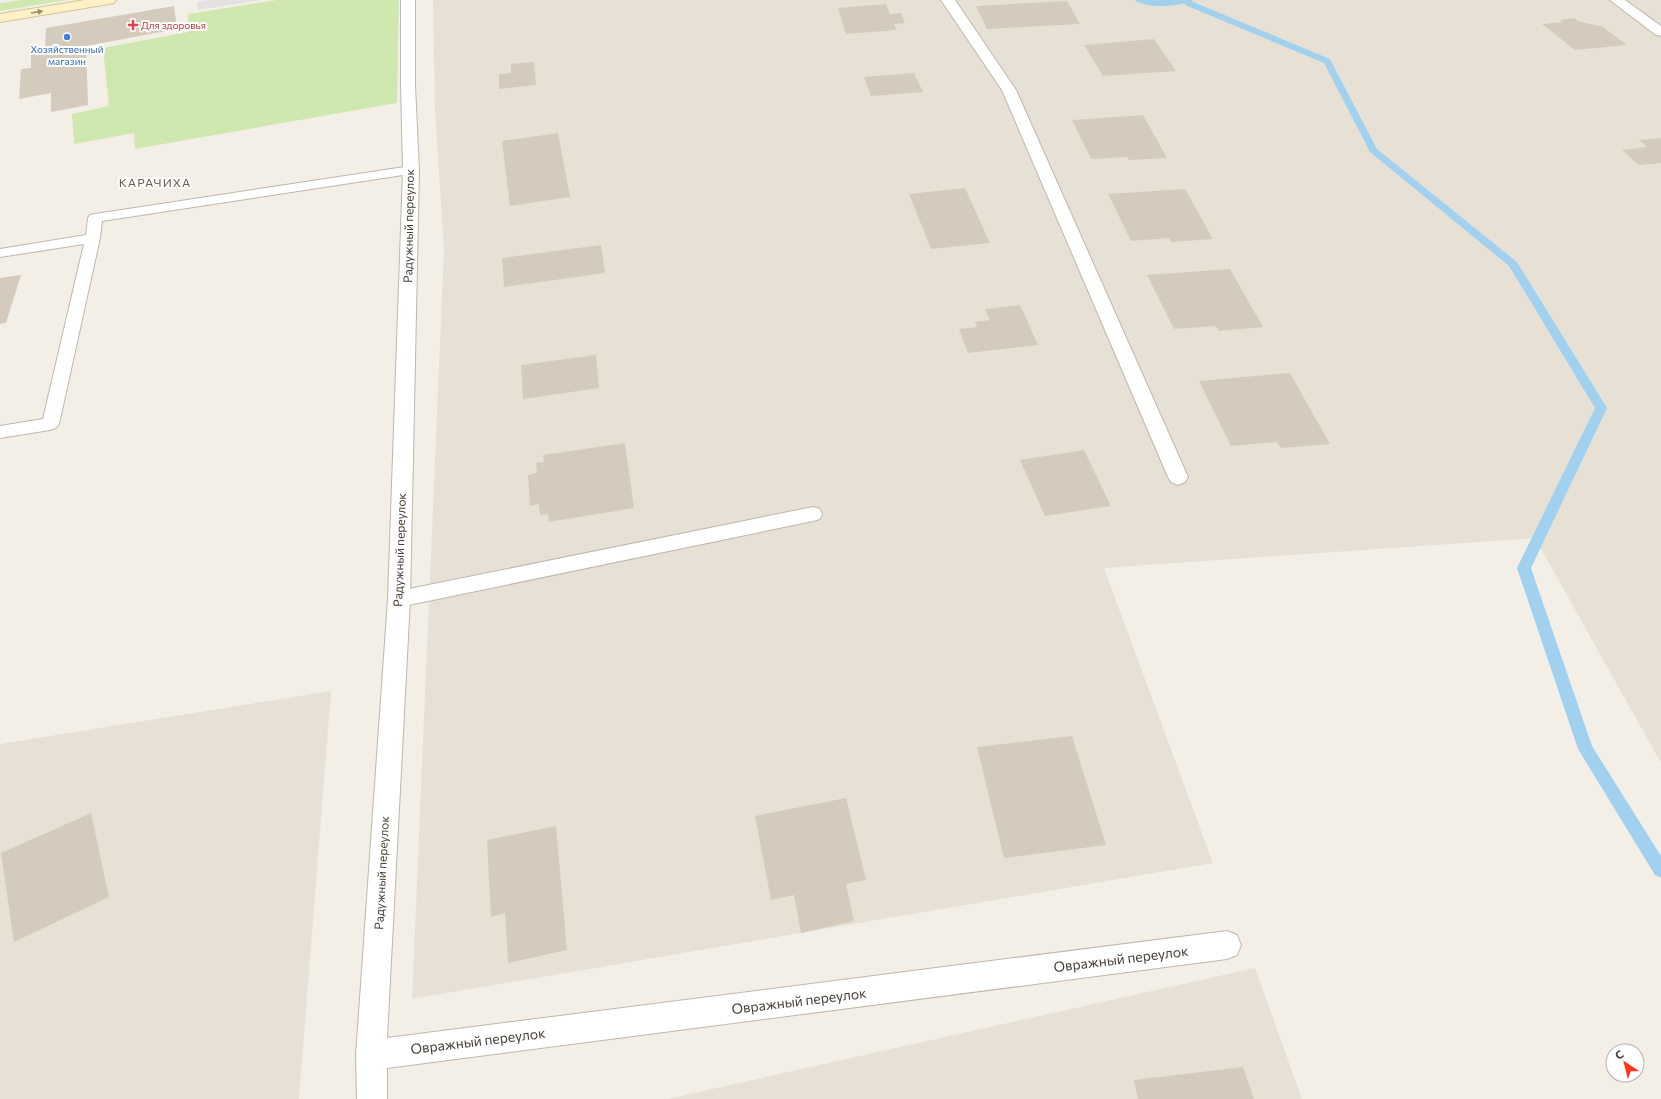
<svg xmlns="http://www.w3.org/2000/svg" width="1661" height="1099" font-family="Commissioner,sans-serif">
<rect width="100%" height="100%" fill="#f3efe7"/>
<!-- residential -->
<path fill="#e7e1d5" d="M433 0H1661V763L1535 538 1104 568 1213 863 412 999 444 250 435 111Z
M331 691 299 1099H0V744Z
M1255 968 1302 1099H667Z"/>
<!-- green -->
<path fill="#cfe8af" d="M22 0H67L0 11V3Z
M277 0H399L397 103 135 149 134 133 74 144 72 114 109 106 103 48 188 32V14Z"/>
<!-- parking -->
<path fill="#e4e2df" d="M209 0H260L198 10 197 2Z"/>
<!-- water -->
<path fill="#a2d1f0" d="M1135 0H1193C1182 7 1145 9 1135 0Z"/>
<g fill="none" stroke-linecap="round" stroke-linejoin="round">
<!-- stream -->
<path fill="#a2d1f0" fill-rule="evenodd" d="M1185 1H1191L1330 59 1377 149 1517 262 1607 408 1531 568 1592 746 1661 856V878L1655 875 1578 749 1517 568 1595 408 1509 266 1370 152 1324 63 1185 5Z"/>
</g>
<!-- building -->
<path fill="#d5cbbc" d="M1067 1 1080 24 987 29 976 6Z
M886 4 890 14 901 13 905 23 894 24 897 30 846 34 838 8Z
M174 6 177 29 86 46 88 105 51 112V93L19 99 21 69 31 68V52L45 49 46 28Z
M1575 18 1578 21 1603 27 1627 45 1575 50 1542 24 1563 22 1560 20Z
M1154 39 1176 71 1103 76 1084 45Z
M534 62 536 85 499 89V74L511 73V64Z
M914 73 923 92 871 96 864 77Z
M1143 115 1167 158 1129 160 1127 157 1091 159 1072 120Z
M558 133 570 197 510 206 502 141Z
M1661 138V163L1639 165 1622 150 1647 147 1639 140Z
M965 188 990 243 931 249 909 194Z
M1185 189 1213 239 1172 242 1169 238 1131 241 1108 194Z
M601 245 605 273 504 287 502 258Z
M1230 269 1263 327 1219 331 1216 326 1174 329 1147 275Z
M21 275 6 323 0 324V278Z
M1020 305 1038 345 968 353 959 329 977 327 975 322 990 320 985 309Z
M596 355 599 388 523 399 521 365Z
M1290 373 1330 444 1281 448 1277 442 1231 446 1199 381Z
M625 443 634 508 549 522 548 514 540 515 539 504 530 506 528 475 537 473 536 463 544 462 543 455Z
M1084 450 1111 506 1045 516 1020 460Z
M1072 736 1106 845 1004 858 977 747Z
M846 798 866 880 846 884 854 921 801 933 794 895 771 900 755 816Z
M91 813 109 897 14 942 1 853Z
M556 826 567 950 508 963 505 913 491 917 487 840Z
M1243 1067 1254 1099H1138L1134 1080Z"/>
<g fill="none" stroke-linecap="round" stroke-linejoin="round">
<defs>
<path id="service" d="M411 166 416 167 418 170 416 173 102 221 100 238 59 424 56 428 50 430 0 438V426L43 419 84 244 0 257V249L86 235 88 218 90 215 95 214Z
M813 507 820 509 822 514 820 519 813 521 399 607 392 605 389 599 392 593 399 591Z"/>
<path id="minor" d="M401 0H415V85L419 170 410 599 387 1038 1227 931 1237 935 1241 945 1237 955 1227 959 387 1068V1099H357L356 1055 388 599 403 170 401 85Z
M941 0H955L1016 90 1188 477 1185 482 1178 485 1171 482 1168 477 1002 90Z
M1610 0H1625L1661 26V36L1656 35Z"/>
<path id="secondary" d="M85 0H116L114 3 109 4 0 22V14Z"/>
</defs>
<!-- service casing -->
<use href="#service" stroke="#bfb7a9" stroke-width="2"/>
<!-- minor casing -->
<use href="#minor" stroke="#bfb7a9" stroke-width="2"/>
<!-- secondary casing -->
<use href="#secondary" stroke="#d4c396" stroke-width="2"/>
<!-- service -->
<use href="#service" fill="#fff" fill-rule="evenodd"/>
<!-- minor -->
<use href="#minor" fill="#fff" fill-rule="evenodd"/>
<!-- secondary -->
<use href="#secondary" fill="#fff0c5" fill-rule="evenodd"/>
</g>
<!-- one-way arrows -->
<defs><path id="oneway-solid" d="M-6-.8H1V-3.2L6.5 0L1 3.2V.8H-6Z"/></defs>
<use fill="#998f76" href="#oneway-solid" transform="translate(37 12) rotate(-9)"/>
<!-- markers -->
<path fill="#e0444e" stroke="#fff" stroke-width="1.5" d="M131 19h4v4h4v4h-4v4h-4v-4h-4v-4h4z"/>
<circle fill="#3f7fe0" stroke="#fff" stroke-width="1.5" cx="67" cy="37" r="4"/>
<g text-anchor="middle" stroke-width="4" stroke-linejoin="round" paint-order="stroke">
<!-- far-health labels -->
<g font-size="10" fill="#be3a42" stroke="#fff" text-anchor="start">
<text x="141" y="29">Для здоровья</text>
</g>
<!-- far-shop labels -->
<g font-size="10" fill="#366cbe" stroke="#fff">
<text x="67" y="53">Хозяйственный<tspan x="67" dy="12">магазин</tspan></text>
</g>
<!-- far-quarter labels -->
<g font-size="12" letter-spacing="1" fill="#695e4d" stroke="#fff">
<text x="155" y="187">КАРАЧИХА</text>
</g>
<!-- street labels -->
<g font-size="12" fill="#464036" stroke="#fff">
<text transform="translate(409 226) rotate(-89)" y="4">Радужный переулок</text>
<text transform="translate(400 550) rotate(-88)" y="4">Радужный переулок</text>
<text transform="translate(382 873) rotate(-87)" y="4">Радужный переулок</text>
</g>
<!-- near-street labels -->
<g font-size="14" fill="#464036" stroke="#fff">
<text transform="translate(1121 959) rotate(-7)" y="5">Овражный переулок</text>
<text transform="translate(799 1001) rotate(-7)" y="5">Овражный переулок</text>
<text transform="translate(478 1041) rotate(-7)" y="5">Овражный переулок</text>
</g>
</g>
<!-- north arrow -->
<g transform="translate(1625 1063) rotate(325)"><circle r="19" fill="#ffffff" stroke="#b5b3af"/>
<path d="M0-3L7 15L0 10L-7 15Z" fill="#fb3716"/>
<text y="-6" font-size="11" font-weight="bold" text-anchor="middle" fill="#464036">С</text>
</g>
</svg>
